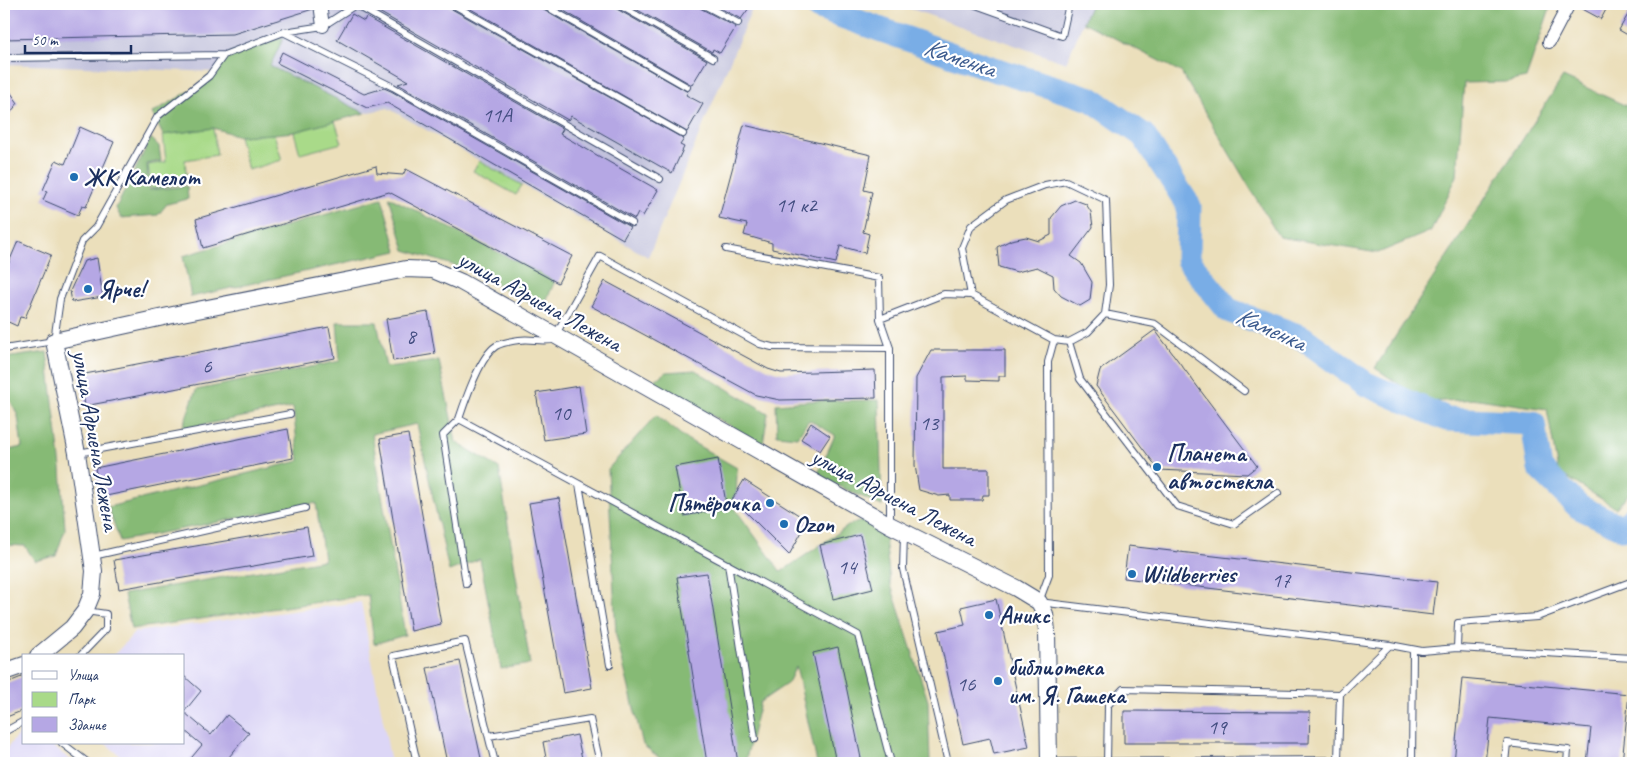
<svg xmlns="http://www.w3.org/2000/svg" width="1637" height="767" font-family="Caveat,sans-serif">
<rect width="100%" height="100%" fill="#fff"/>
<filter id="ink" filterUnits="userSpaceOnUse"><feTurbulence type="fractalNoise" baseFrequency=".02" numOctaves="2"/><feDisplacementMap in="SourceGraphic" scale="10" xChannelSelector="R" yChannelSelector="G"/><feConvolveMatrix kernelMatrix="1 2 1 2 8 2 1 2 1" color-interpolation-filters="sRGB"/></filter>
<filter id="wash" filterUnits="userSpaceOnUse"><feTurbulence type="fractalNoise" baseFrequency=".0096" numOctaves="4" result="noise"/><feDisplacementMap in="SourceGraphic" scale="20" xChannelSelector="R" yChannelSelector="G"/><feGaussianBlur stdDeviation="1.12" result="paint"/><feColorMatrix in="noise" values="0 0 0 0 0 0 0 0 0 0 0 0 0 0 0 0 0 1.4 0 .05"/><feComposite in="paint" operator="in"/></filter>
<g filter="url(#wash)">
<rect width="100%" height="100%" fill="#ebdfbb"/>
<!-- built -->
<path fill="#dcd6f6" d="M361 602 391 763H129L105 743H184V656H113L135 632Z
M24 727V743H48L75 763H4V752Z"/>
<!-- industrial -->
<path fill="#c2c2dc" d="M4 4H754L648 257 388 108 365 113 270 66 283 37 216 72 4 64Z
M897 4H1091L1066 63Z"/>
<!-- green -->
<path fill="#a9da89" stroke="#628474" d="M335 121 342 143 300 154 294 132Z
M213 128 217 155 185 160 187 183 151 189 148 165 166 162 163 135Z
M274 134 282 160 248 170 239 136Z
M479 161 522 185 516 195 473 171Z"/>
<!-- forest -->
<path fill="#86ba75" stroke="#50746a" d="M1091 4H1549L1550 8 1526 78 1505 82 1464 83 1457 176 1431 231 1378 253 1279 237 1181 72 1083 22Z
M284 37 270 66 365 113 294 132 274 134 239 136 213 128 163 135 152 113 212 78 231 52Z
M1563 77 1633 109V489L1616 508 1558 472 1547 409 1478 399 1426 402 1375 368Z
M151 138 159 146 161 161 147 164 149 190 187 186 188 199 167 204 158 215 121 218 116 208Z
M389 197 555 281 542 310 472 271 405 250Z
M382 198 397 251 191 297 183 256Z
M337 322H377L386 367 439 361 456 442 499 468 530 664 501 669 480 559 449 571 417 424 372 434 405 635 374 644 368 595 131 629 124 594 324 560 316 503 120 541 108 507 299 461 293 407 182 429 196 390 340 361Z
M47 352 61 468 65 529 56 556 35 561 25 546 4 545V451L22 447 18 416 4 388V358Z
M695 370 768 413 763 444 652 382 666 372Z
M879 400 882 506 817 476 835 435 809 420 797 437 777 435 776 404 809 401Z
M656 415 685 438 737 468 736 510 781 572 851 524 864 521 885 538 890 582 928 701 930 763H817L796 666 788 683 760 702 745 763H666L643 745 616 635 608 469Z"/>
<g fill="none" stroke-linecap="round" stroke-linejoin="round">
<!-- river -->
<path stroke="#79ade6" stroke-width="25" d="M819 8 993 69 1091 99 1143 135 1189 206 1188 260 1228 310 1303 338 1366 384 1447 419 1533 423 1540 469 1579 507 1623 528 1633 518"/>
</g>
<g id="blocks">
<!-- building -->
<path fill="#b5a7e4" d="M4 4H312L313 9 233 34 4 39Z
M375 4H447L450 8 684 139 680 145 684 147 672 173 571 116 568 120 372 8Z
M462 4H537L540 8 688 92 686 95 703 104 687 132Z
M552 4H612L615 8 707 60 692 85Z
M627 4H697L700 8 736 27 720 53 713 49 712 52Z
M712 4H752L741 19Z
M1577 4H1609L1601 19 1577 6Z
M1633 6V38L1619 30Z
M352 14 364 21 366 17 563 129 560 134 658 190 643 216 638 213 635 219 398 84 408 81 337 40Z
M282 52 364 94 384 88 391 91 630 227 623 239 387 103 367 108 277 63Z
M4 83 18 103 4 121Z
M744 125 871 155 864 190 872 192 863 232 869 234 865 253 840 246 836 263 772 249V243L744 235 747 224 719 218Z
M80 127 114 142 86 207 82 206 78 215 43 200 47 191 43 190 56 160 65 164Z
M376 166 377 173 403 175 406 169 572 256 558 283 389 192 203 248 196 219Z
M1075 200 1086 204 1091 212 1093 227 1071 256 1081 263 1092 282 1090 300 1080 306 1061 296 1054 288 1053 275 1037 267 1017 272 999 267 997 247 1011 240 1026 237 1039 241 1051 235V218L1061 206Z
M18 241 51 255 25 318 20 317 17 326 4 320V274Z
M97 258 103 297 72 302 70 291 84 261Z
M605 281 768 369 781 373 875 370 876 398 780 400 756 395 591 306Z
M428 312 435 354 393 361 386 319Z
M329 327 335 358 85 406 80 375Z
M1155 330 1257 466 1247 474 1159 470 1096 386 1100 370Z
M931 350H1005V376H999V381L967 380V376L943 377V469H989V495H983L982 500H950V495L939 496 919 490 915 465 916 378Z
M579 386 586 434 544 440 536 393Z
M811 423 830 436 820 451 801 439Z
M288 429 293 458 101 497 95 468Z
M408 434 441 624 411 631 380 439Z
M718 459 727 508 684 516 675 467Z
M744 480 808 521 789 555 740 506 727 508Z
M559 498 592 688 563 693 529 503Z
M307 527 312 556 119 589 114 560Z
M860 535 873 589 833 599 820 545Z
M1128 546 1437 582 1433 615 1124 578Z
M707 573 738 763H707L677 577Z
M996 599 1029 747 994 754 990 738 963 744 938 631 965 625 961 607Z
M838 647 862 763H836L813 653Z
M460 661 482 763H447L427 668Z
M24 676V710L4 718V684Z
M184 676 201 691 184 712Z
M1462 678 1629 694 1622 763H1587L1591 728 1490 718 1485 763H1454Z
M1124 711 1310 712 1309 743H1124Z
M184 712 211 735 227 715 249 733 224 763H187L202 745 184 730Z
M577 735 583 763H547L543 742Z"/>
</g>
</g>
<g filter="url(#ink)">
<use href="#blocks" fill-opacity="0" stroke="#3a496c" stroke-width="1"/>
<g fill="none" stroke-linecap="round" stroke-linejoin="round">
<defs>
<path id="service" d="M452 4 683 134
M542 4 687 87
M617 4 713 58
M702 4 738 23
M973 4 1062 36 1069 4
M356 5 660 179
M285 33 393 87 632 223
M4 58 224 55
M726 249 879 278 880 319 890 348V524
M1105 314 1155 324 1244 391
M880 319 944 294 971 295 1054 340 1069 342 1088 332 1105 314 1109 285 1106 200 1066 181 1045 185 1006 200 971 226 962 248 971 295
M556 334 600 256 760 344 772 347 890 348
M557 339C542 343 532 338 519 340 512 341 501 343 496 346 480 356 465 401 459 419L858 635 891 763
M1054 340 1048 362 1049 575 1039 602 1390 645 1422 651 1457 648 1633 658
M1069 342 1080 379 1177 506 1234 524 1278 493
M4 349 54 341 60 299 82 241 96 227 158 116 209 76 224 55 284 32 323 26 357 4
M459 419 443 435 466 584
M78 453 290 414
M579 484 610 665
M904 533 903 569 948 763
M93 556 305 508
M728 564 755 739
M1457 648 1458 623 1537 617 1633 581
M80 656 106 629V614L86 611
M1340 694 1390 645
M4 732 24 721
M489 736 590 719 600 763
M62 743 88 763
M1050 762 1338 760 1340 694 1123 689 1108 705 1107 763
M417 763 393 656 465 641 495 763
M1412 763 1413 650
M1505 763 1507 743 1568 750 1567 763"/>
<path id="minor" d="M320 4 323 26
M1549 42 1569 4"/>
<path id="tertiary" d="M38 656 72 628 85 611 92 594 94 571 77 453 54 341 182 313 406 269 433 270 461 282 890 525 1016 588 1039 602 1045 614 1047 631 1049 763
M4 672 24 665"/>
</defs>
<!-- service casing -->
<use href="#service" stroke="#3a496c" stroke-width="8"/>
<!-- minor casing -->
<use href="#minor" stroke="#3a496c" stroke-width="14"/>
<!-- tertiary casing -->
<use href="#tertiary" stroke="#3a496c" stroke-width="18"/>
<!-- service -->
<use href="#service" stroke="#fff" stroke-width="6"/>
<!-- minor -->
<use href="#minor" stroke="#fff" stroke-width="12"/>
<!-- tertiary -->
<use href="#tertiary" stroke="#fff" stroke-width="16"/>
</g>
</g>
<!-- markers -->
<g fill="#1f6fb2" stroke="#fff" stroke-width="2">
<circle cx="74" cy="177" r="5"/>
<circle cx="88" cy="289" r="5"/>
<circle cx="1157" cy="467" r="5"/>
<circle cx="770" cy="503" r="5"/>
<circle cx="784" cy="524" r="5"/>
<circle cx="1132" cy="574" r="5"/>
<circle cx="989" cy="615" r="5"/>
<circle cx="998" cy="681" r="5"/>
</g>
<g text-anchor="middle" stroke-width="4.5" stroke-linejoin="round" paint-order="stroke">
<!-- number labels -->
<g font-size="21" fill="#424d80">
<text x="497" y="122">11А</text>
<text x="796" y="212">11 к2</text>
<text x="411" y="343">8</text>
<text x="207" y="373">6</text>
<text x="561" y="420">10</text>
<text x="929" y="430">13</text>
<text x="847" y="574">14</text>
<text x="1281" y="587">17</text>
<text x="966" y="691">16</text>
<text x="1217" y="734">19</text>
</g>
<!-- poi labels -->
<g font-size="24" font-weight="bold" fill="#1b2f5e" stroke="#fff" text-anchor="start">
<text x="84" y="185">ЖК Камелот</text>
<text x="98" y="297">Ярче!</text>
<text x="1167" y="461">Планета<tspan x="1167" dy="28">автостекла</tspan></text>
<text x="760" y="511" text-anchor="end">Пятёрочка</text>
<text x="794" y="532">Ozon</text>
<text x="1142" y="582">Wildberries</text>
<text x="999" y="623">Аникс</text>
<text x="1008" y="675">библиотека<tspan x="1008" dy="28">им. Я. Гашека</tspan></text>
</g>
<!-- street labels -->
<g font-size="24" fill="#1b2f5e" stroke="#fff">
<text transform="translate(540 301) rotate(29)" y="8">улица Адриена Лежена</text>
<text transform="translate(96 440) rotate(80)" y="8">улица Адриена Лежена</text>
<text transform="translate(894 497) rotate(28)" y="8">улица Адриена Лежена</text>
</g>
<!-- water labels -->
<g font-size="25" font-style="italic" fill="#3c5b8e" stroke="#fff">
<text transform="translate(960 57) rotate(19)" y="9">Каменка</text>
<text transform="translate(1271 328) rotate(24)" y="9">Каменка</text>
</g>
</g>
<!-- margin -->
<rect width="1637" height="767" fill="none" stroke="#fff" stroke-width="20"/>
<!-- legend -->
<rect x="22" y="654" width="162" height="90" fill="#ffffff" stroke="#a4acbf"/>
<rect x="32" y="671" width="25" height="8" fill="#ffffff" stroke="#a4acbf"/>
<text x="68" y="680" font-size="15" fill="#1b2f5e">Улица</text>
<rect x="32" y="692" width="25" height="15" fill="#a9da89" stroke="#a4acbf"/>
<text x="68" y="704" font-size="15" fill="#1b2f5e">Парк</text>
<rect x="32" y="717" width="25" height="15" fill="#b5a7e4" stroke="#a4acbf"/>
<text x="68" y="730" font-size="15" fill="#1b2f5e">Здание</text>
<!-- scale -->
<path d="M25 45v8h106v-8" fill="none" stroke="#1b2f5e" stroke-width="2.5"/>
<text x="32" y="45" font-size="15" fill="#1b2f5e" stroke="#ffffff" stroke-width="4" paint-order="stroke">50 m</text>
</svg>
